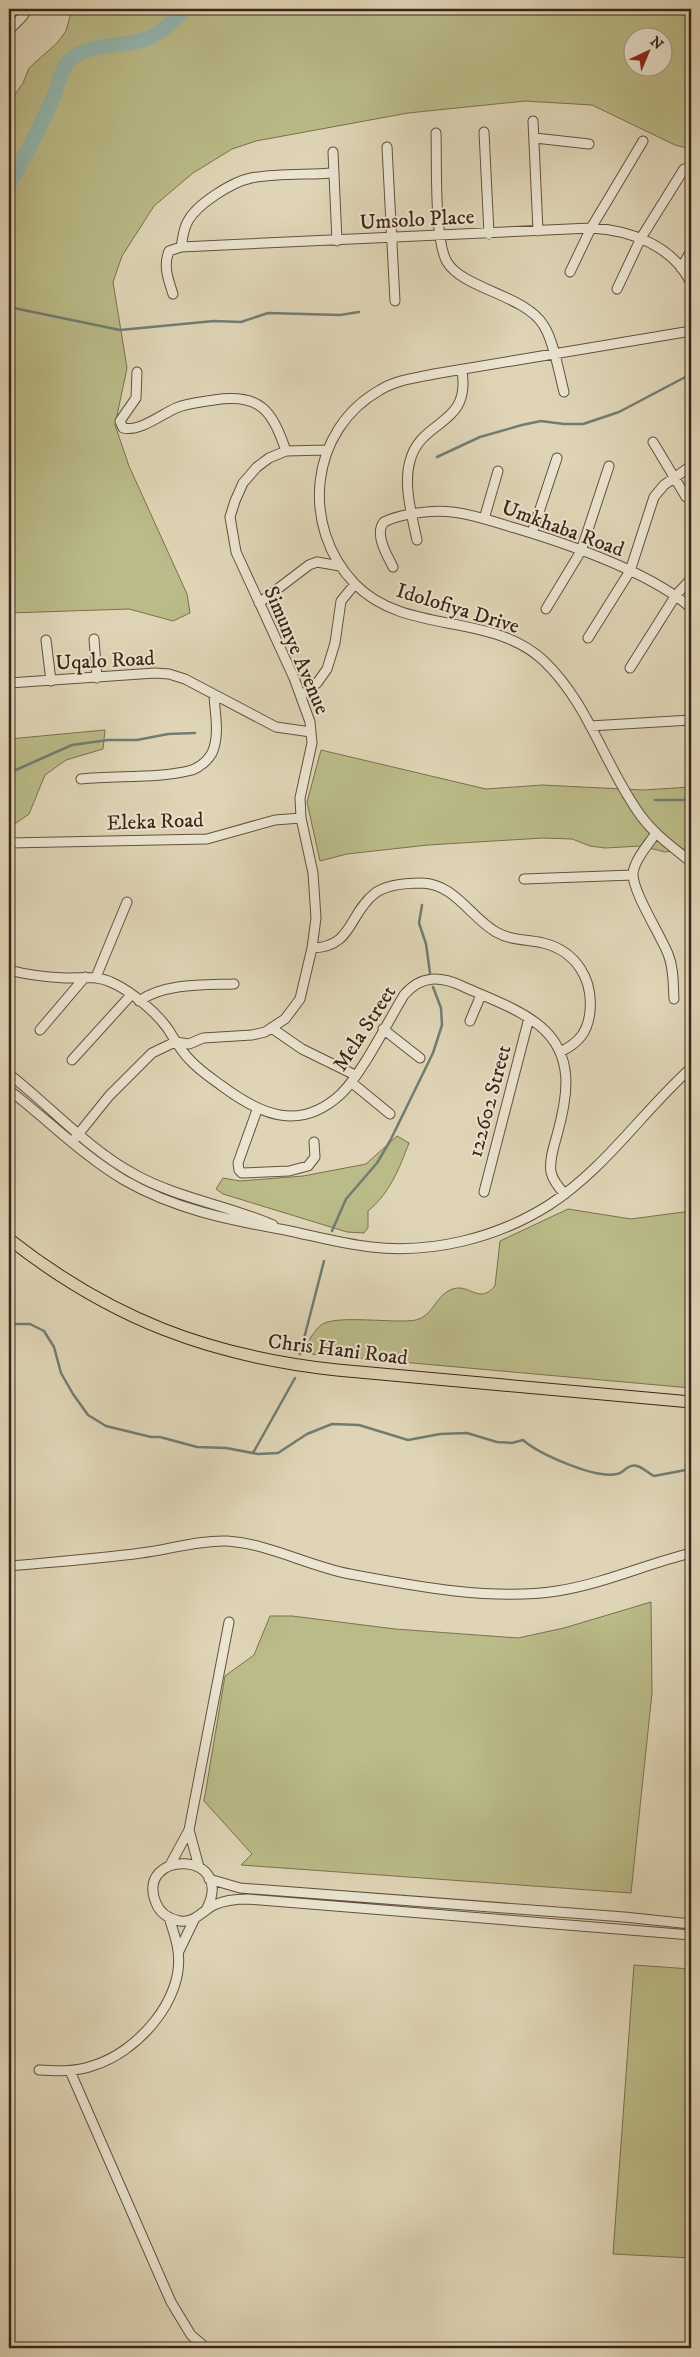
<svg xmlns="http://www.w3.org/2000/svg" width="700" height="2357" font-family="'IM FELL DW Pica',serif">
<rect width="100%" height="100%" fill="#dfd5b6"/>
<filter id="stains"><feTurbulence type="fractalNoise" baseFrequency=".004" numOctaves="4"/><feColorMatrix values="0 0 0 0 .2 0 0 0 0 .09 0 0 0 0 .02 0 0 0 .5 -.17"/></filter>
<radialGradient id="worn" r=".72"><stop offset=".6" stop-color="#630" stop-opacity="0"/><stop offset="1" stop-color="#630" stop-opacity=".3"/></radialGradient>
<!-- green -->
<path fill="#babb88" stroke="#7b704f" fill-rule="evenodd" d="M72 9H691V149L675 145 592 105 525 101 408 113 256 141 232 149 193 173 154 206 122 256 113 282 127 368 115 425 129 466 187 594 190 613 173 621 129 609 9 613V103L23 83 29 68 57 43 66 31ZM632 38H662V68H632Z
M105 730 103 749 66 760 45 775 29 814 9 828V739Z
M321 750 486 789 542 785 643 790 691 787V848L665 852 641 846 605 848 590 846 572 839 543 838 428 845 347 854 320 861 307 802Z
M397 1136 409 1143C399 1169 390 1193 368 1211V1228L364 1233 347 1232 223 1194 216 1189 223 1178 240 1181 303 1176 366 1164Z
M568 1209 631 1219 691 1211V1388L312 1354C307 1347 307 1344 311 1337 314 1333 317 1328 321 1325 335 1314 396 1324 416 1320 433 1316 435 1297 450 1290 469 1281 478 1306 495 1286L500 1241Z
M651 1602 652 1693 631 1893 241 1865 252 1854 204 1801 225 1676 254 1655 270 1616H292L395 1629 518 1638 564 1628Z
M634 1965 691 1969V2258L613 2254Z"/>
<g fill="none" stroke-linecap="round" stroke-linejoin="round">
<!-- stream -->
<path stroke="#707d73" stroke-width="2.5" d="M690 9 686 84 691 94
M9 307 120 330 214 321 241 322 268 313 340 315 359 312
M437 457 480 437 522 425 541 421 564 424H583L619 412 691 374
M9 773 72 745 108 740H137L168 734 195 733
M655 800H691
M422 905 419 923 426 944 430 973
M332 1231 346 1199 377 1163 390 1141 433 1053 442 1025 441 1008 433 987
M9 1324H30L44 1331 54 1347 61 1373 73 1394 88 1415 106 1426 151 1437H160L197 1447 226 1448 258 1454 278 1453 307 1434 332 1424 359 1425 408 1440 440 1434 467 1433 497 1442 512 1443 523 1440C539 1454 595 1479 617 1474 620 1474 624 1470 627 1468 637 1461 645 1471 654 1476L691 1469
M300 1354 324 1261
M253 1453 295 1378"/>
<!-- river -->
<path stroke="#93b8b1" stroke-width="15" d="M9 184C25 157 39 129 52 100 58 86 60 70 71 59 84 45 124 46 143 40 159 36 174 21 185 9"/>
<defs>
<path id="minor" d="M9 30 22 17 27 9
M533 121 538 231
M484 132 489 234
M436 133C437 161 434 240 447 262 463 289 526 295 544 326 554 342 559 373 564 392
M535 138 589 144
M387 147 395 301
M333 152 337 241
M181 247C183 238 183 229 188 221 197 204 232 182 251 178 277 173 306 175 333 173
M681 268 691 251
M570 272 591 228 643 141
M617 289 641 238 684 169
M173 294C168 279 163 266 169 251L181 247 591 228C631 230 673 246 691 283
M691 331 434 374C415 378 396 380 380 390 309 430 300 527 355 584 406 636 491 611 544 661 589 704 605 767 641 816 655 835 674 848 691 862
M137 372 136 398 120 421 123 428C140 432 162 414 176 408 188 403 202 402 214 400 260 393 272 410 286 451
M653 442 686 497
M484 519 498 471
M532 533 557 458
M417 540C412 516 403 485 410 461 421 418 471 427 462 371
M393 567C387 555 374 534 384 522 402 513 433 510 452 512 473 514 494 522 515 528 568 544 650 572 691 608
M259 603 309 565 317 562 340 566
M546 609 581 551 609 466
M588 638 630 571 654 497 664 485 691 466
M94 639 97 678
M46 640 51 681
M630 668 676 595 691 579
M9 683 155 673 169 674 185 679 276 727 311 732
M301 696 317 683 327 669 335 643 341 601 355 584
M590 726 691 720
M81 779C116 775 158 779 192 770 200 767 208 760 212 753 220 736 215 713 214 696
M656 833C648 845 635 859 633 873 632 891 660 934 668 954 674 968 673 984 674 999
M9 843 207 839 275 820 301 818
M524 879 633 875
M312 948C353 947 348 915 374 894 386 884 407 883 422 883 455 884 470 917 496 932 512 941 526 939 543 943 576 951 593 979 590 1011 588 1032 579 1043 560 1052
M9 970C27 975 46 977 65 978 82 978 97 975 113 983 132 992 156 1012 168 1029 175 1040 181 1051 190 1060 199 1070 211 1078 222 1086 261 1115 300 1132 341 1094 363 1072 387 1023 404 995 421 975 440 976 462 986 488 998 518 1008 540 1026 575 1055 568 1096 557 1135 554 1146 549 1160 551 1172 553 1181 559 1188 565 1194
M96 977 127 902
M139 1001C165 983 203 985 234 984
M470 1021 481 995
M273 1029 302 1049 355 1075
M383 1029 420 1058
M40 1030 85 977
M72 1060 131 995
M9 1074C50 1106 88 1149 134 1174 177 1198 227 1205 273 1225
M351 1082 390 1114
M9 1090C47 1119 82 1155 124 1180 174 1209 229 1220 285 1230 314 1236 342 1244 371 1247 432 1254 497 1238 549 1205 605 1169 642 1112 691 1068
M257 1110 238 1163 239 1170 242 1173 289 1171 308 1166 315 1157 314 1142
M72 1142 109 1096 152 1053 175 1042 189 1044 203 1038 252 1035 265 1032 285 1019 300 999 312 948 316 918 313 873 301 818 300 798 312 743 310 722 294 678 236 552 230 517 235 501 243 483 257 467 269 458 286 451 326 450
M484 1192 529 1018
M9 1566C53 1562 97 1559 141 1553 168 1550 198 1540 227 1541 270 1544 308 1566 350 1574 414 1586 492 1601 557 1591 603 1584 646 1564 691 1553
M189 1830 199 1867
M170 1865 189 1830 229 1622
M209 1879 240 1888 624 1917 691 1924
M206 1910C238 1850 134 1849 156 1903 160 1913 169 1919 180 1921 195 1923 202 1911 214 1905 225 1900 236 1899 248 1899L691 1935
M179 1951 195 1918
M39 2070C57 2071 75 2072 92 2066 137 2053 185 1999 178 1951 177 1940 172 1928 169 1917
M70 2071 171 2302 191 2335 206 2348"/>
<path id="major" d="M9 1239C111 1319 209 1356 337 1370L691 1402"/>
</defs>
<!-- minor casing -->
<use href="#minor" stroke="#65503e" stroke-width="11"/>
<!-- major casing -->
<use href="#major" stroke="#3c2416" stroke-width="13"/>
<!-- minor -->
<use href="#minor" stroke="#eae4d0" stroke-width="9"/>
<!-- major -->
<use href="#major" stroke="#dfd5b6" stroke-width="11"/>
</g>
<g text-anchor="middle" stroke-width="4" stroke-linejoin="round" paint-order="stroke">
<!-- street labels -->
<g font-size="21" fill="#3c2416" stroke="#eae4d0">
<text transform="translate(417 219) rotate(-3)" y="7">Umsolo Place</text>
<text transform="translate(563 528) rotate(20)" y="7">Umkhaba Road</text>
<text transform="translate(458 608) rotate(17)" y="7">Idolofiya Drive</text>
<text transform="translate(297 650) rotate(67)" y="7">Simunye Avenue</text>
<text transform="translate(105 660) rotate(-3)" y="7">Uqalo Road</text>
<text transform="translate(155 821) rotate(-2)" y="7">Eleka Road</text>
<text transform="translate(364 1028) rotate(-57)" y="7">Mela Street</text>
<text transform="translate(489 1101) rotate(-75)" y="7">122602 Street</text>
<text transform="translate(338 1349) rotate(7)" y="7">Chris Hani Road</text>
</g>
</g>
<!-- margin -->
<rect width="700" height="2357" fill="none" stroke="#dfd5b6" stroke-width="30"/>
<rect x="10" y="10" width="680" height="2337" fill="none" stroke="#3c2416" stroke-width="2.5"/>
<rect x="15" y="15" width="670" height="2327" fill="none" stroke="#3c2416"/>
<!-- north arrow -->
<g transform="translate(648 52) rotate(44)"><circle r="24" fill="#eae4d0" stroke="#a49786"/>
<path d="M0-4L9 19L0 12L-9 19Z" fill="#8f2418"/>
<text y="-8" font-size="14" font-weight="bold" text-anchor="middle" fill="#3c2416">N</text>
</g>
<rect width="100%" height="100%" filter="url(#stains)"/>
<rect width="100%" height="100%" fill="url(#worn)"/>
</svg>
